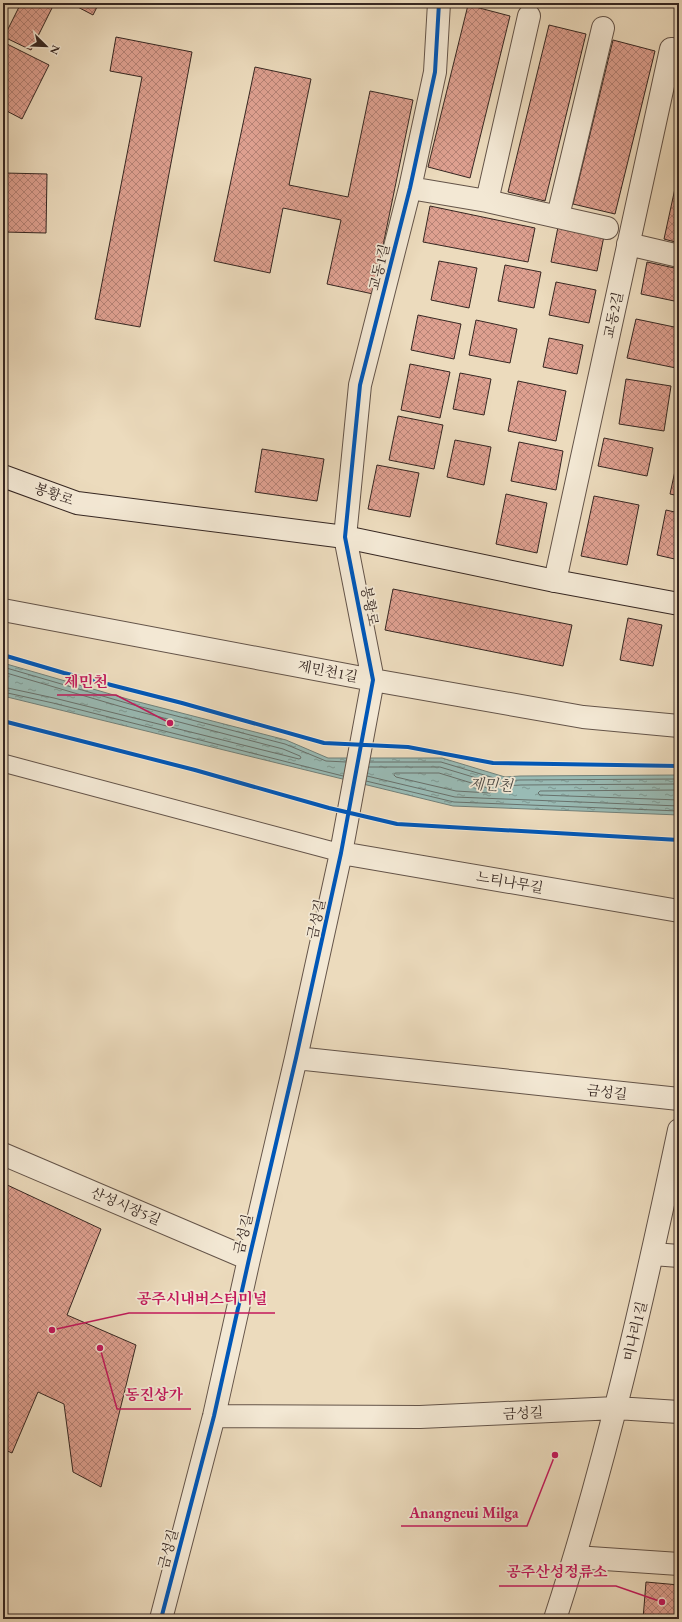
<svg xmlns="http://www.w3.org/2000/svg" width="682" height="1622" font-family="'EB Garamond','Noto Serif KR',serif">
<defs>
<pattern id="water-ripples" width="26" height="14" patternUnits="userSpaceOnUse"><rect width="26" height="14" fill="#99bbb5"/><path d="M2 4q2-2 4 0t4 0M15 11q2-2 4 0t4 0" fill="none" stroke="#7e9893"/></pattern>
<pattern id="building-cross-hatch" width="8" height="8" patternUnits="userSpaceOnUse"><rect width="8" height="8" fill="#dea090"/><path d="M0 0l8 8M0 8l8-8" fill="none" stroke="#b58275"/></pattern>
</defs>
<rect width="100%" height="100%" fill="#ecdbbd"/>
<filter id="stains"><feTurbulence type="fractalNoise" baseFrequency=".005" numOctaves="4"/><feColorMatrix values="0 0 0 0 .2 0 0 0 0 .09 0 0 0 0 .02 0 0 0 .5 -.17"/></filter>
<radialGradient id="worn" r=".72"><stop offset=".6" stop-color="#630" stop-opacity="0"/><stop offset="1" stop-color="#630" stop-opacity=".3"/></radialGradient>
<!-- water -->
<path fill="url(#water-ripples)" stroke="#71807a" d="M3 663 131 700 286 740 328 758H442L505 777 520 776 679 775V815L453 806 3 696Z"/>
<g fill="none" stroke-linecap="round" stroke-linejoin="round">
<!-- shore -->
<path stroke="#68716c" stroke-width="1" d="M3 667 130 704 285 744 326 761 346 762
M3 672 129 709 283 749 300 756 301 758 299 759 54 698 3 687
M3 692 53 703 343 776
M370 762H441L504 781 520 780 679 779
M369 767H440L503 786 521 785 679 784
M396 773H439L491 789 492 791 490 793 456 791 396 777 394 775Z
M367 776 455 797 679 806
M366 781 454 802 679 811
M679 790 540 791 538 793 540 795 679 800"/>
</g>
<!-- building -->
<path fill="url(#building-cross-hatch)" stroke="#362722" d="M21 3 54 4 31 50 4 37Z
M70 3H99L93 15Z
M468 5 510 16 470 178 428 167Z
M549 25 586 34 545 201 508 192Z
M116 37 192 52 140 327 95 319 142 77 110 71Z
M613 40 655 51 615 214 573 204Z
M7 44 49 65 22 119 3 109V53Z
M255 67 311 79 289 185 348 197 370 91 413 100 373 294 327 284 341 220 283 208 270 273 214 261Z
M679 170V243L664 239Z
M5 173 47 174 46 233 4 232Z
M430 206 535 228 528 262 423 242Z
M558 227 604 236 597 271 551 262Z
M439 261 477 268 469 308 431 300Z
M647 262 679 269V302L641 294Z
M505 265 541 272 534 308 498 301Z
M556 282 596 290 589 323 549 315Z
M418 315 461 324 454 359 411 350Z
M636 319 679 328V354L676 368 627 358Z
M476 320 517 329 510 363 469 355Z
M549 338 583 345 577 374 543 367Z
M410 364 450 372 440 418 401 410Z
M460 373 491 379 484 415 453 409Z
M626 379 671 386 664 431 619 424Z
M518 381 566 391 556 441 508 431Z
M398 416 443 425 434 469 389 460Z
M604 438 653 448 647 476 598 466Z
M455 440 491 447 484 485 447 477Z
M519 442 563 451 556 490 511 481Z
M262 449 324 459 317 501 255 492Z
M678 457H679V496L670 494Z
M377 465 419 473 410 517 368 509Z
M506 494 547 503 537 553 496 544Z
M594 496 639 505 627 565 581 556Z
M666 510 679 513V560L657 555Z
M393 589 572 625 563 666 385 630Z
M628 618 662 625 653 666 620 660Z
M3 1183 101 1229 67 1315 136 1345 101 1487 73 1472 64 1404 38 1392 12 1453 3 1449Z
M646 1582 679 1585V1619H643Z"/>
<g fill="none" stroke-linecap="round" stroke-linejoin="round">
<defs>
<path id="service" d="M3 763 341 853"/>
<path id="minor" d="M410 188 487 201 607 228
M487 201 529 16
M558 216 603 28
M628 244 679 256
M555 581 671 49 679 50
M3 610 373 680 583 717 679 726
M341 853 679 911
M296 1058 679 1099
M3 1154 249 1259
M653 1254 679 1256
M214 1416 420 1417 616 1408 679 1412
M575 1557 679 1564
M161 1619 214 1416 249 1259 296 1058 341 853 373 680 345 537 360 385 410 188 435 72 439 3
M555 1619C607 1459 644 1295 679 1130"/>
<path id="secondary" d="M3 476 77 503 345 537 555 581 679 604"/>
</defs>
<!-- service casing -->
<use href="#service" stroke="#645449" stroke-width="19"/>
<!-- minor casing -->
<use href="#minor" stroke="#645449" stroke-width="24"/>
<!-- secondary casing -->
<use href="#secondary" stroke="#362722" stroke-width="24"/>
<!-- service -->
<use href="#service" stroke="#f3e8d4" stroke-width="17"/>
<!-- minor -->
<use href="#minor" stroke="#f3e8d4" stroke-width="22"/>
<!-- secondary -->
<use href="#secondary" stroke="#f3e8d4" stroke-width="22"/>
<defs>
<path id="cycleway" d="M3 655 64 673 182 703 324 743 408 747 493 763 679 766
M3 721 195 770 329 808 397 824 679 840
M161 1619 214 1416 249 1259 296 1058 341 853 373 680 345 537 360 385 410 188 435 72 439 3"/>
</defs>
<!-- cycleway casing -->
<use href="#cycleway" stroke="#f3e8d4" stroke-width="6"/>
<!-- cycleway -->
<use href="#cycleway" stroke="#0057b8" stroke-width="4"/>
</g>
<g text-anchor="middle" stroke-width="3.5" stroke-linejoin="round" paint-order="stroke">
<!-- street labels -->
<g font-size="14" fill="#362722" stroke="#f3e8d4">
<text transform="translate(379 267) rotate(-76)" y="5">교동1길</text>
<text transform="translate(613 315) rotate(-78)" y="5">교동2길</text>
<text transform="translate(54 494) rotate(19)" y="5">봉황로</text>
<text transform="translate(370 606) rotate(79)" y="5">봉황로</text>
<text transform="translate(328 671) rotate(11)" y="5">제민천1길</text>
<text transform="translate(510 882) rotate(10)" y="5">느티나무길</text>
<text transform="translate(316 919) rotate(-78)" y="5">금성길</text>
<text transform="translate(607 1092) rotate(6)" y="5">금성길</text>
<text transform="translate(126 1206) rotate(23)" y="5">산성시장5길</text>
<text transform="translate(243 1234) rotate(-77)" y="5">금성길</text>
<text transform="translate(635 1331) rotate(-77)" y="5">미나리1길</text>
<text transform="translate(523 1413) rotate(-3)" y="5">금성길</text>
<text transform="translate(168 1549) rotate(-75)" y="5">금성길</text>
</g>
<!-- water labels -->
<g font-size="15" font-style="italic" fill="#4f4c47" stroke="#f3e8d4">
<text transform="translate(491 785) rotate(3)" y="5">제민천</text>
</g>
</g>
<!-- callouts -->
<path fill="none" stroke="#c2185b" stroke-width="1.5" d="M170 723L116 695H57M52 1330L129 1313H275M100 1348L117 1409H191M555 1455L527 1526H401M662 1602L616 1586H499"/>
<g fill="#c2185b" stroke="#f3e8d4" stroke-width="1.5">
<circle cx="170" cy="723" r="4"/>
<circle cx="52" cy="1330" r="4"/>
<circle cx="100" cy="1348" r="4"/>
<circle cx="555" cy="1455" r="4"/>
<circle cx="662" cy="1602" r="4"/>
</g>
<g font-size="15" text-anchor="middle" font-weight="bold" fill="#c2185b" stroke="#f3e8d4" stroke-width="3.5" stroke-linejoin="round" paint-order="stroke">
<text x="86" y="687">제민천</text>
<text x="202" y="1304">공주시내버스터미널</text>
<text x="154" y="1400">동진상가</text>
<text x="464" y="1518">Anangneui Milga</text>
<text x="557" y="1577">공주산성정류소</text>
</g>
<!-- margin -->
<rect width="682" height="1622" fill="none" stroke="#ecdbbd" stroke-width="16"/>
<rect x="4" y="4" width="674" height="1614" fill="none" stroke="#362722" stroke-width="2"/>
<rect x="8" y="8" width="666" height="1606" fill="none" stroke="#362722"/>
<!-- north arrow -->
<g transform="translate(46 46) rotate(113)" stroke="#f3e8d4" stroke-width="3" paint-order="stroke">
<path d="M0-3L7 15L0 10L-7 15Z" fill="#362722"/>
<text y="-6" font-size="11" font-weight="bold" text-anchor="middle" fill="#362722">N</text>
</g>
<rect width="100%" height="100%" filter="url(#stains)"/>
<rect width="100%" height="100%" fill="url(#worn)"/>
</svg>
